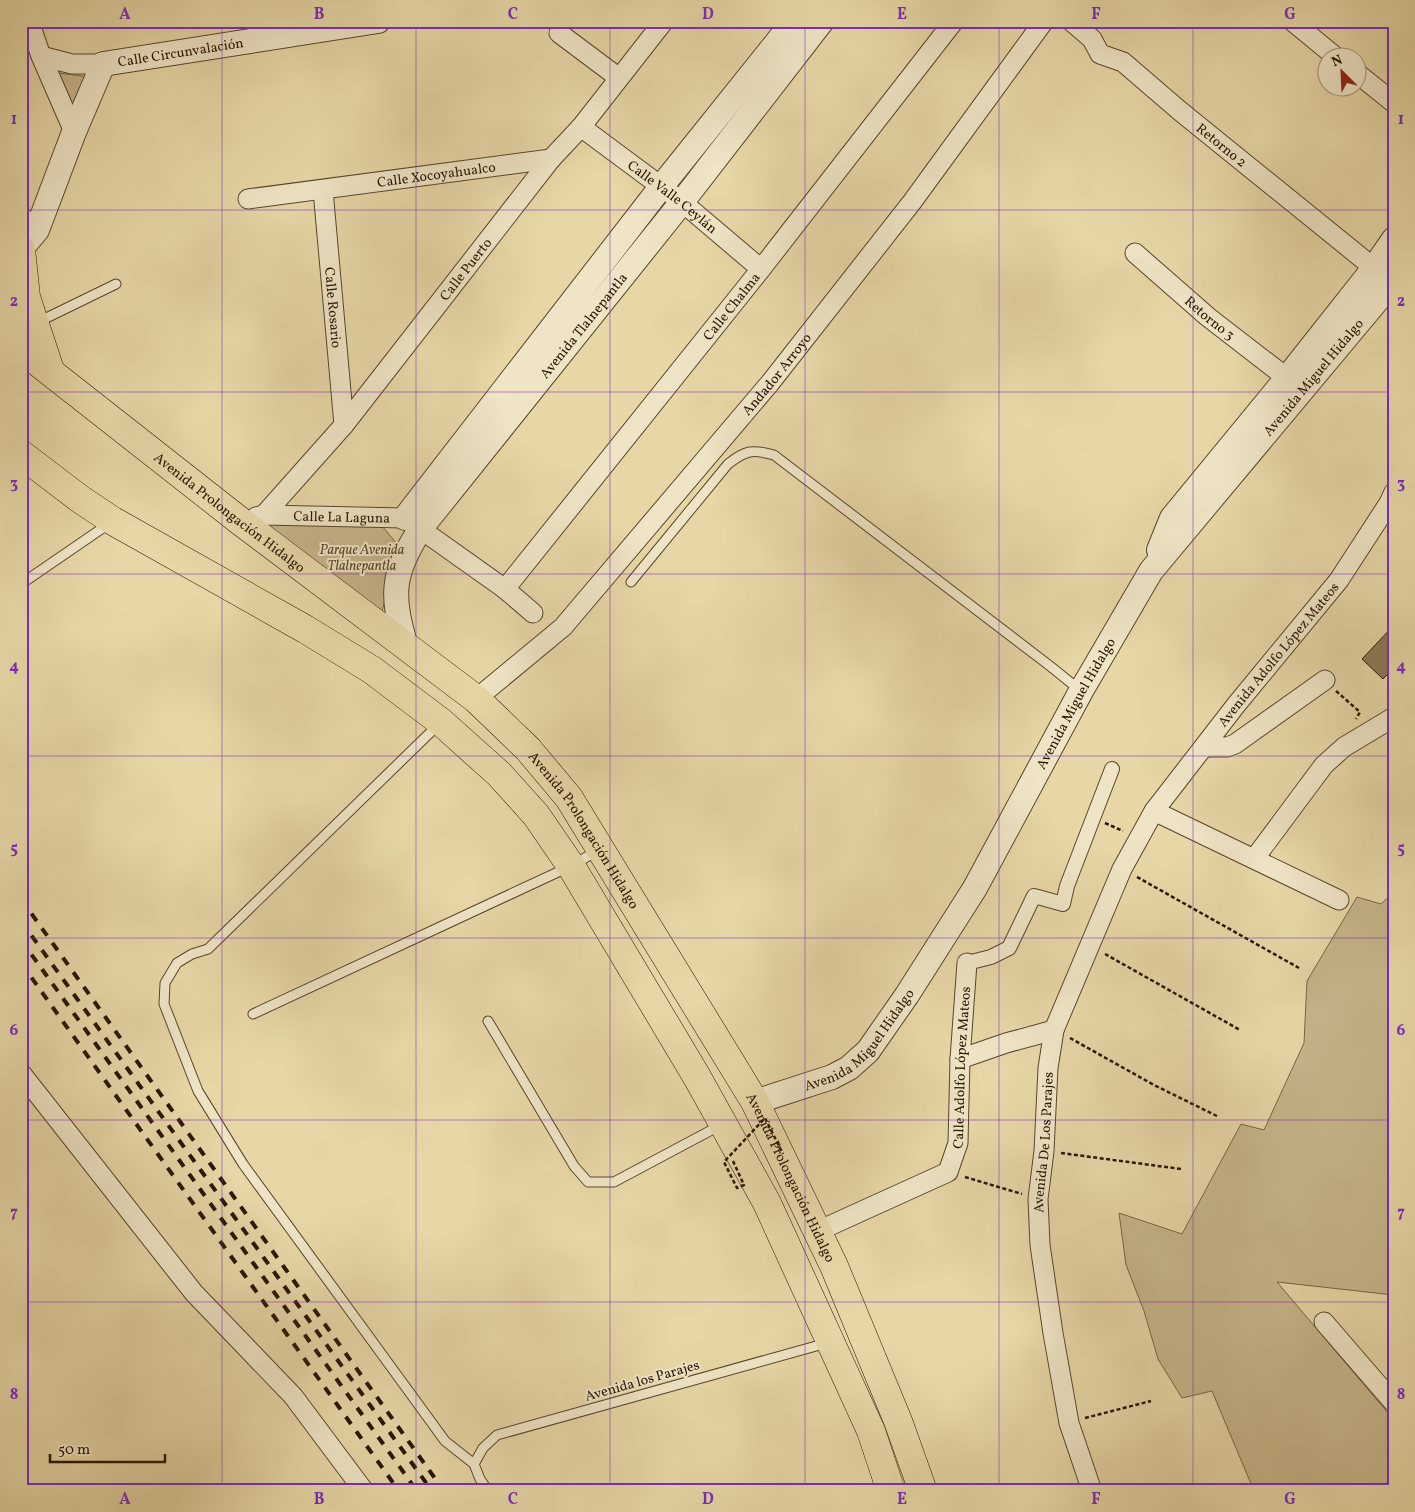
<svg xmlns="http://www.w3.org/2000/svg" width="1415" height="1512" font-family="Vollkorn,serif">
<rect width="100%" height="100%" fill="#e7d7a7"/>
<filter id="stains"><feTurbulence type="fractalNoise" baseFrequency=".004" numOctaves="4"/><feColorMatrix values="0 0 0 0 .2 0 0 0 0 .09 0 0 0 0 .02 0 0 0 .5 -.17"/></filter>
<radialGradient id="worn" r=".72"><stop offset=".6" stop-color="#630" stop-opacity="0"/><stop offset="1" stop-color="#630" stop-opacity=".3"/></radialGradient>
<!-- green -->
<path fill="#c6b68b" stroke="#766646" d="M59 73 90 77 72 109Z
M263 522 382 526 398 545 382 612Z
M1394 892V1295L1277 1282 1394 1420V1478L1374 1491H1254L1212 1391 1182 1398 1158 1359 1144 1311 1126 1265 1119 1213 1182 1234 1241 1124 1264 1130 1304 1043 1307 981 1357 897 1381 904Z"/>
<!-- building -->
<path fill="#8b7a57" stroke="#271601" d="M1394 625V668L1383 679 1362 659Z"/>
<g fill="none" stroke-linecap="round" stroke-linejoin="round">
<defs>
<path id="service" d="M38 322 116 284
M631 582 728 464C746 450 752 449 774 455L1050 666 1081 691
M21 584 110 523
M439 724 208 949 192 954 177 963 165 983 164 1004 198 1091 243 1164 445 1441 474 1464 480 1479 488 1491
M253 1014 571 866 597 851
M488 1021 574 1166 588 1182H614L721 1125
M474 1464 483 1448 497 1435 827 1343"/>
<path id="pedestrian" d="M967 963 991 957 1009 948 1034 896 1063 904 1067 886 1112 769"/>
<g id="minor">
<path d="M29 21 41 56 74 132"/>
<path id="s1" d="M1071 21 1092 39 1100 54 1123 62 1180 111 1374 268"/>
<path d="M1292 21 1337 58"/>
<path d="M559 33 619 78"/>
<path d="M41 56 72 64H103"/>
<path d="M1358 74 1394 103"/>
<path id="s2" d="M581 127 682 202 761 269"/>
<path id="s3" d="M323 190 344 425"/>
<path id="s4" d="M248 199 551 159"/>
<path d="M21 216 37 230"/>
<path id="s5" d="M1135 253 1208 317 1287 378"/>
<path id="s6" d="M264 515 344 425 551 159 581 127 664 21"/>
<path id="s7" d="M256 517 264 515 405 518 505 589 533 613"/>
<path id="s8" d="M505 589 761 269 954 21"/>
<path id="s9" d="M476 699 563 627 770 383 912 202 1044 21"/>
<path d="M1204 747H1227L1235 744 1325 680"/>
<path d="M1154 811 1339 900"/>
<path d="M1254 859 1324 765 1344 747 1394 717"/>
<path d="M960 1059 1006 1043 1054 1030"/>
<path d="M21 1073 194 1293 293 1396 364 1491"/>
<path id="s10" d="M818 1231 948 1172 958 1143 960 1059 967 963"/>
<path d="M1324 1322 1394 1403"/>
<path id="s11" d="M1092 1491 1069 1423 1053 1333 1040 1245 1038 1199 1044 1151 1048 1068 1054 1030 1122 869 1154 811 1236 705 1339 580 1389 503 1394 492"/>
</g>
<g id="tertiary">
<path id="s12" d="M21 249 37 230 74 132 103 64 378 21"/>
<path d="M405 518 661 187 794 21"/>
<path d="M1159 550 1172 518 1287 378 1374 268 1394 239"/>
<path id="s13" d="M406 647C391 595 391 575 421 528L682 202 822 21"/>
<path id="s14" d="M755 1102 832 1077 849 1068 868 1051 907 995 975 888 1081 691 1151 571 1394 280"/>
</g>
<g id="trunk">
<path d="M21 249 26 297 50 370"/>
<path id="s15" d="M21 349 240 521 476 699 528 749 569 798 755 1102 834 1266 898 1421 923 1491"/>
<path d="M21 454 80 499 113 521 305 629 372 670 441 722 499 774 536 815 571 866 697 1077 767 1203 871 1431 891 1491"/>
</g>
</defs>
<!-- service casing -->
<use href="#service" stroke="#57462a" stroke-width="11"/>
<!-- pedestrian casing -->
<use href="#pedestrian" stroke="#57462a" stroke-width="16"/>
<!-- minor casing -->
<use href="#minor" stroke="#57462a" stroke-width="21"/>
<!-- tertiary casing -->
<use href="#tertiary" stroke="#57462a" stroke-width="26"/>
<!-- trunk casing -->
<use href="#trunk" stroke="#271601" stroke-width="29"/>
<!-- path -->
<path stroke="#271601" stroke-width="2.5" stroke-dasharray="4 2.5" stroke-linecap="butt" d="M1336 691 1360 712 1356 719
M1105 823 1123 831
M1137 877 1299 968
M1105 954 1240 1030
M1070 1038 1154 1085 1217 1116
M1061 1153 1181 1169
M965 1177 1022 1194
M1085 1418 1151 1401
M1132 1491 1146 1485
M1391 1491 1394 1489"/>
<!-- service -->
<use href="#service" stroke="#efe5c6" stroke-width="9"/>
<!-- pedestrian -->
<use href="#pedestrian" stroke="#efe5c6" stroke-width="14"/>
<!-- minor -->
<use href="#minor" stroke="#efe5c6" stroke-width="19"/>
<!-- tertiary -->
<use href="#tertiary" stroke="#efe5c6" stroke-width="24"/>
<!-- trunk -->
<use href="#trunk" stroke="#e7d7a7" stroke-width="28"/>
<!-- rail -->
<path stroke="#271601" stroke-width="4" stroke-dasharray="9 9" stroke-linecap="butt" d="M21 899 444 1491
M21 921 432 1491
M21 940 417 1491
M21 963 399 1491"/>
<!-- path-bridge -->
<path stroke="#271601" stroke-width="2.5" stroke-dasharray="4 2.5" stroke-linecap="butt" d="M733 1161 744 1185 737 1188 724 1162 765 1118 783 1154"/>
</g>
<!-- grid -->
<path fill="none" stroke="#7b2cbf" stroke-width="1" stroke-opacity="0.55" d="M222 21V1491M416 21V1491M610 21V1491M805 21V1491M999 21V1491M1193 21V1491M21 210H1394M21 392H1394M21 574H1394M21 756H1394M21 938H1394M21 1120H1394M21 1302H1394"/>
<g text-anchor="middle" stroke-width="4" stroke-linejoin="round" paint-order="stroke">
<!-- street labels -->
<g font-size="14" fill="#271601" stroke="#efe5c6">
<text dy="5" stroke="none"><textPath href="#s12" startOffset="282">Calle Circunvalación</textPath></text>
<text dy="5" stroke="none"><textPath href="#s1" startOffset="198">Retorno 2</textPath></text>
<text dy="5" stroke="none"><textPath href="#s4" startOffset="190">Calle Xocoyahualco</textPath></text>
<text dy="5" stroke="none"><textPath href="#s2" startOffset="115">Calle Valle Ceylán</textPath></text>
<text dy="5" stroke="none"><textPath href="#s6" startOffset="318">Calle Puerto</textPath></text>
<text dy="5" stroke="none"><textPath href="#s8" startOffset="362">Calle Chalma</textPath></text>
<text dy="5" stroke="none"><textPath href="#s3" startOffset="118">Calle Rosario</textPath></text>
<text dy="5" stroke="none"><textPath href="#s5" startOffset="99">Retorno 3</textPath></text>
<text dy="5" stroke="none"><textPath href="#s13" startOffset="385">Avenida Tlalnepantla</textPath></text>
<text dy="5" stroke="none"><textPath href="#s9" startOffset="444">Andador Arroyo</textPath></text>
<text dy="5" stroke="none"><textPath href="#s14" startOffset="936">Avenida Miguel Hidalgo</textPath></text>
<text dy="5" stroke="none"><textPath href="#s15" startOffset="265">Avenida Prolongación Hidalgo</textPath></text>
<text dy="5" stroke="none"><textPath href="#s7" startOffset="86">Calle La Laguna</textPath></text>
<text dy="5" stroke="none"><textPath href="#s11" startOffset="909">Avenida Adolfo López Mateos</textPath></text>
<text dy="5" stroke="none"><textPath href="#s14" startOffset="531">Avenida Miguel Hidalgo</textPath></text>
<text dy="5" stroke="none"><textPath href="#s15" startOffset="745">Avenida Prolongación Hidalgo</textPath></text>
<text dy="5" stroke="none"><textPath href="#s14" startOffset="126">Avenida Miguel Hidalgo</textPath></text>
<text dy="5" stroke="none"><textPath href="#s10" startOffset="249">Calle Adolfo López Mateos</textPath></text>
<text dy="5" stroke="none"><textPath href="#s11" startOffset="355">Avenida De Los Parajes</textPath></text>
<text dy="5" stroke="none"><textPath href="#s15" startOffset="1150">Avenida Prolongación Hidalgo</textPath></text>
<text transform="translate(642 1380) rotate(-16)" y="5">Avenida los Parajes</text>
</g>
<!-- park labels -->
<g font-size="14" font-style="italic" fill="#57462a" stroke="#efe5c6">
<text x="362" y="554">Parque Avenida<tspan x="362" dy="16">Tlalnepantla</tspan></text>
</g>
</g>
<!-- margin -->
<rect width="1415" height="1512" fill="none" stroke="#e7d7a7" stroke-width="55"/>
<!-- north arrow -->
<g transform="translate(1342 72) rotate(336)"><circle r="24" fill="#efe5c6" stroke="#9f9277"/>
<path d="M0-4L9 19L0 12L-9 19Z" fill="#8f2418"/>
<text y="-8" font-size="14" font-weight="bold" text-anchor="middle" fill="#271601">N</text>
</g>
<!-- scale -->
<path d="M50 1454v8h115v-8" fill="none" stroke="#271601" stroke-width="2.5"/>
<text x="58" y="1454" font-size="15" fill="#271601" stroke="#efe5c6" stroke-width="4" paint-order="stroke">50 m</text>
<rect x="28" y="28" width="1360" height="1456" fill="none" stroke="#7b2cbf" stroke-width="2"/>
<g font-size="16" text-anchor="middle" font-weight="bold" fill="#7b2cbf">
<text x="125" y="19">A</text>
<text x="319" y="19">B</text>
<text x="513" y="19">C</text>
<text x="708" y="19">D</text>
<text x="902" y="19">E</text>
<text x="1096" y="19">F</text>
<text x="1290" y="19">G</text>
<text x="14" y="124">1</text>
<text x="1401" y="124">1</text>
<text x="14" y="306">2</text>
<text x="1401" y="306">2</text>
<text x="14" y="488">3</text>
<text x="1401" y="488">3</text>
<text x="14" y="671">4</text>
<text x="1401" y="671">4</text>
<text x="14" y="853">5</text>
<text x="1401" y="853">5</text>
<text x="14" y="1035">6</text>
<text x="1401" y="1035">6</text>
<text x="14" y="1217">7</text>
<text x="1401" y="1217">7</text>
<text x="14" y="1399">8</text>
<text x="1401" y="1399">8</text>
<text x="125" y="1504">A</text>
<text x="319" y="1504">B</text>
<text x="513" y="1504">C</text>
<text x="708" y="1504">D</text>
<text x="902" y="1504">E</text>
<text x="1096" y="1504">F</text>
<text x="1290" y="1504">G</text>
</g>
<rect width="100%" height="100%" filter="url(#stains)"/>
<rect width="100%" height="100%" fill="url(#worn)"/>
</svg>
